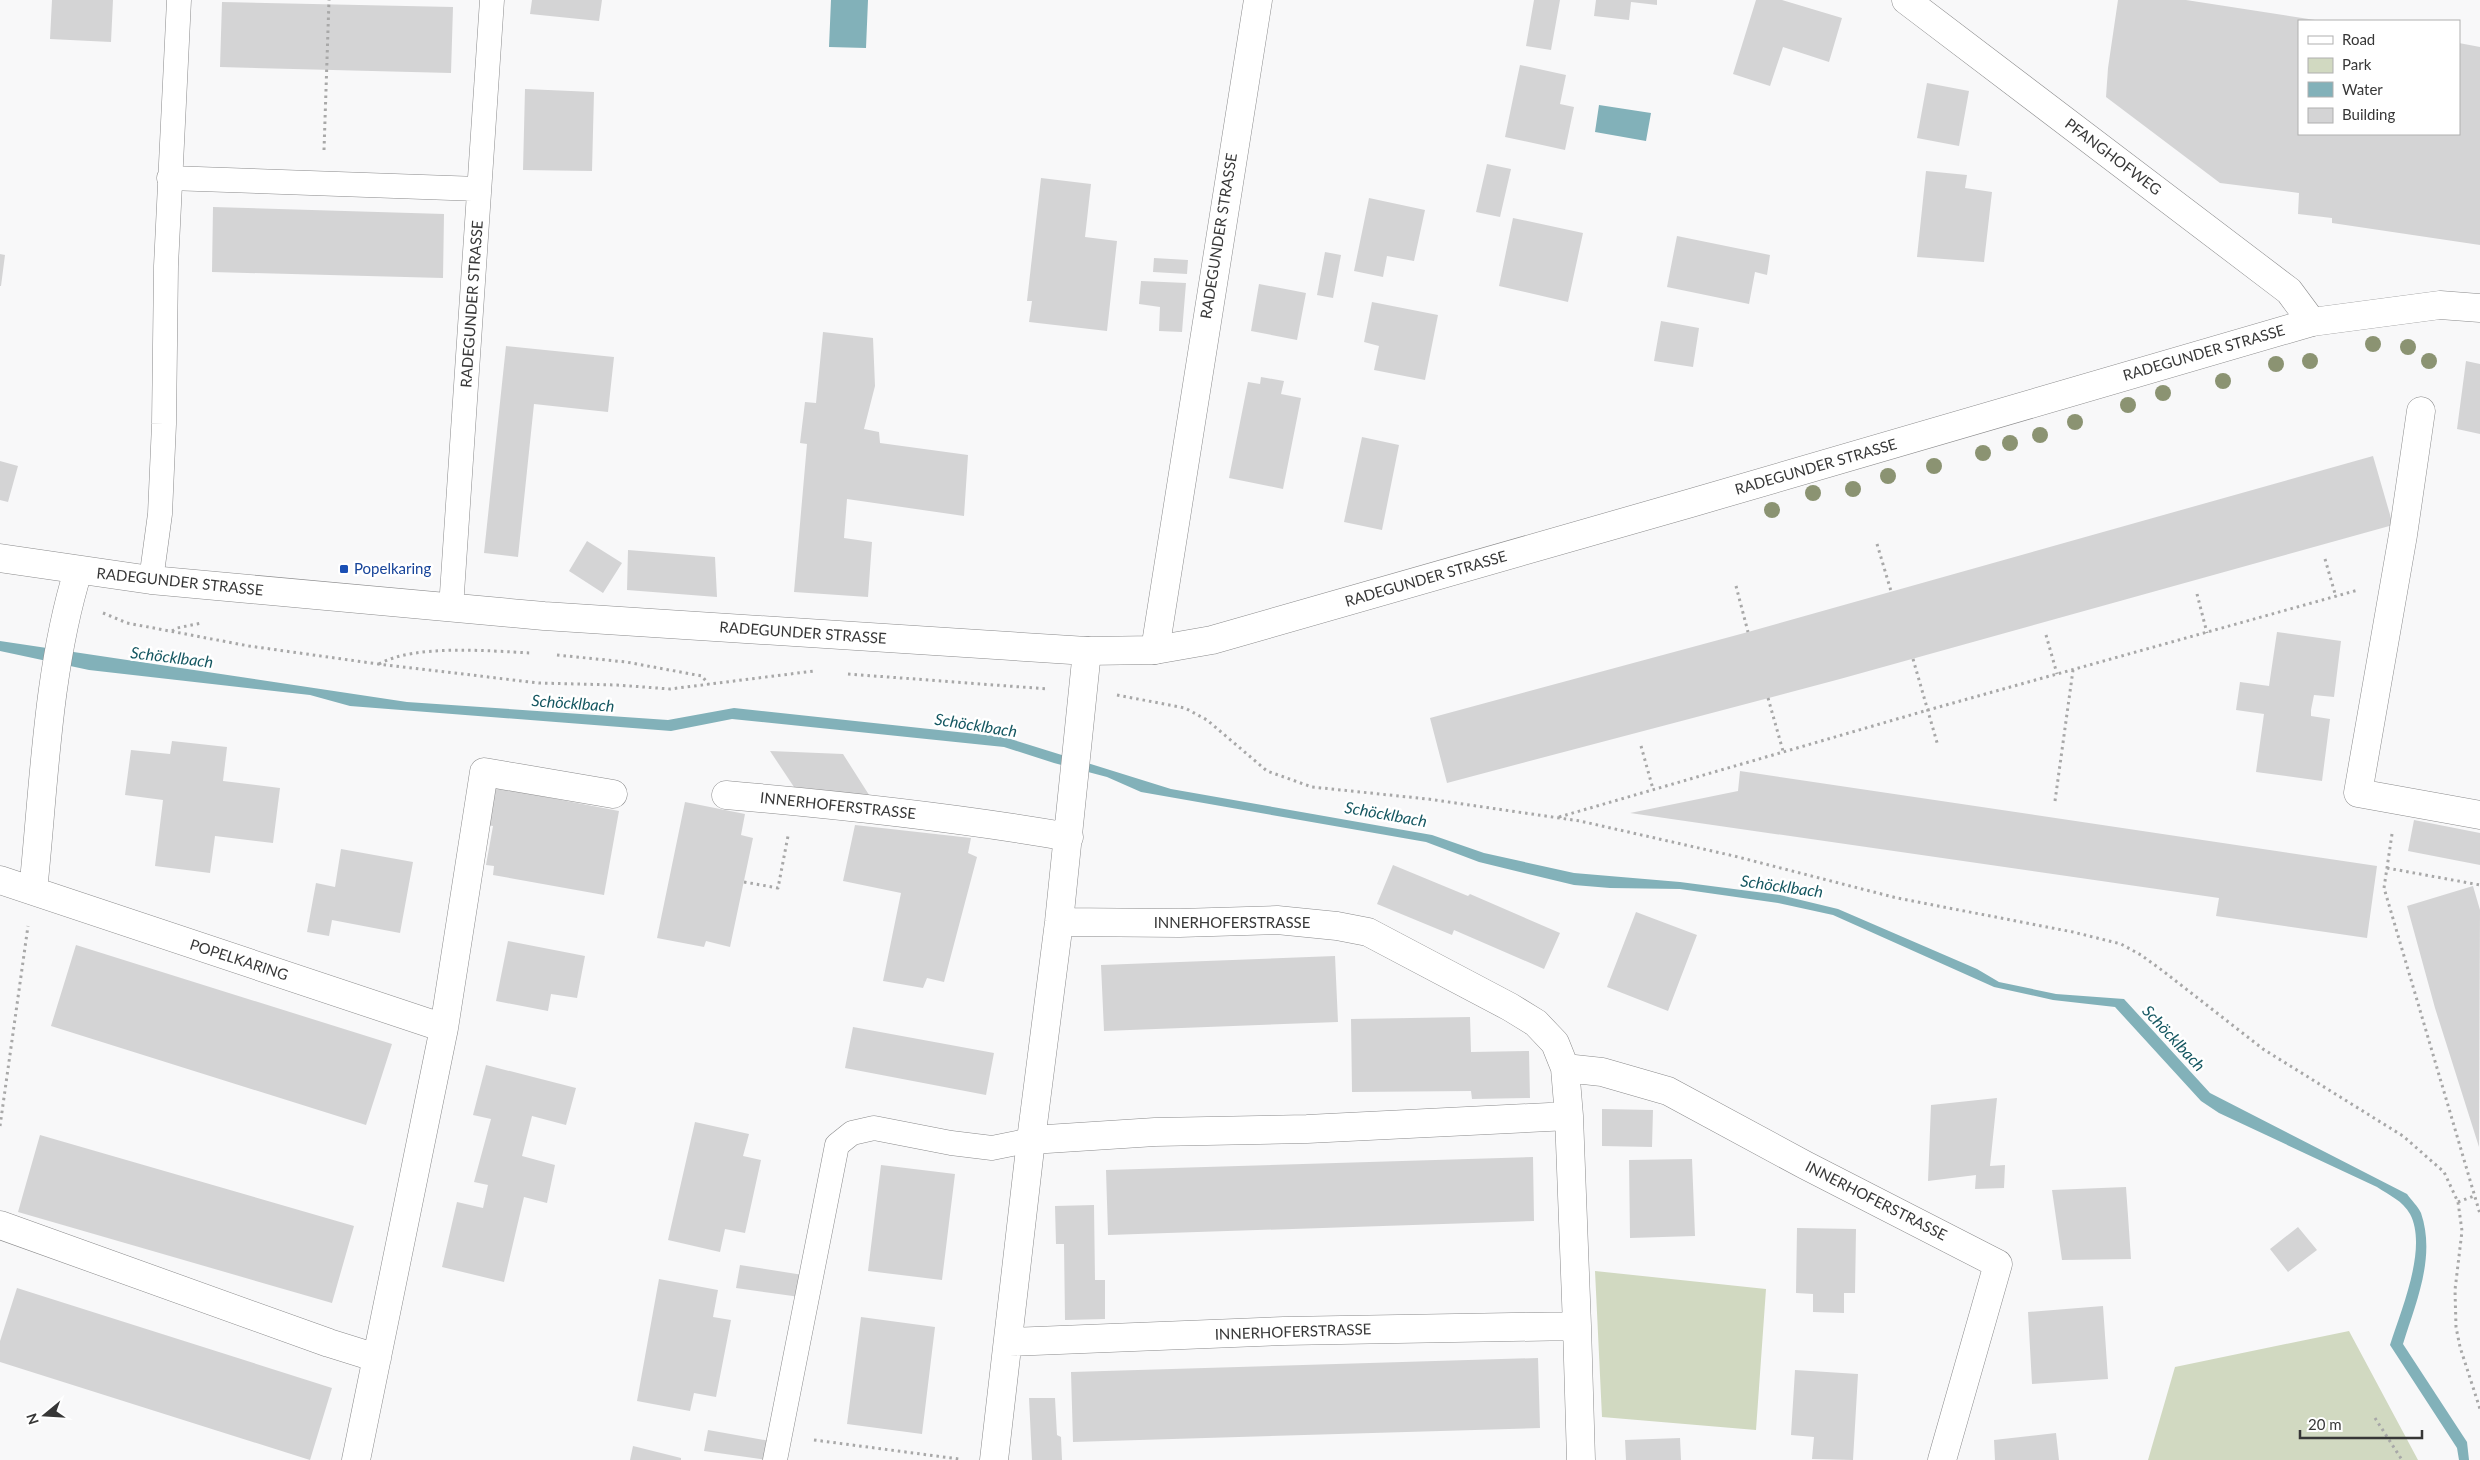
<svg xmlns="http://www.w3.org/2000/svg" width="2480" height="1460" font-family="Lato,sans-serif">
<rect width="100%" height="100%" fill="#f8f8f9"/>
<!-- green -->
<path fill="#d1d9c1" d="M1595 1271 1766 1289 1756 1430 1602 1417Z
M2349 1331 2418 1460H2148L2175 1367Z"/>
<!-- water -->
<path fill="#82b1b9" d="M831 0H868L866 48 829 47Z
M1599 105 1651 113 1646 141 1595 132Z
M0 641 407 702 668 720 734 708 1004 737 1171 789 1432 835 1484 853 1574 873 1680 882 1780 895 1838 909 1977 969 1999 982 2056 994 2124 999 2210 1093 2407 1194C2411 1200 2418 1206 2421 1213 2436 1257 2416 1302 2403 1344L2467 1442 2469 1460H2459L2457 1448 2390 1345C2401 1310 2428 1248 2410 1214 2403 1201 2389 1195 2377 1187L2219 1113 2201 1101 2115 1007 2053 1000 1994 987 1833 915 1778 903 1680 889 1610 888 1574 885 1479 862 1426 842 1141 792 1107 777 1054 763 1004 747 732 719 671 731 350 706 310 695 89 670 0 651Z"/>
<!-- building -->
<path fill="#d4d4d5" d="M52 0H113L111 42 50 39Z
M532 0H602L599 21 530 14Z
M1534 0H1560L1551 50 1526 46Z
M1596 0H1657V5L1631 2 1629 20 1594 16Z
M1756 0H1782L1842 18 1829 62 1783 47 1770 86 1733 74Z
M2118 0H2186L2315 20 2299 21V134H2459V43L2480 47V245L2332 223V218L2298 214 2299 193 2220 183 2106 97 2108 68Z
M222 2 453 7 451 73 220 67Z
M1520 65 1566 75 1560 104 1574 107 1565 150 1505 137Z
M1927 83 1969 91 1959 146 1917 138Z
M525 89 594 92 592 171 523 170Z
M1487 164 1511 169 1500 217 1476 212Z
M1926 171 1967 175 1965 188 1992 192 1984 262 1917 257Z
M1041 178 1091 184 1085 237 1117 241 1107 331 1029 322 1032 301H1027Z
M1369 198 1425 210 1414 261 1387 256 1383 277 1354 271Z
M213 207 444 214 443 278 212 272Z
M1513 218 1583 233 1568 302 1499 286Z
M1677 236 1770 255 1767 275 1755 272 1749 304 1667 287Z
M1325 252 1341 255 1333 298 1317 295Z
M0 254 5 255 1 286H0Z
M1154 258 1188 260 1187 274 1153 272Z
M1141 281 1186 283 1182 332 1159 331 1160 307 1139 304Z
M1259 284 1306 293 1297 340 1251 331Z
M1372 302 1438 315 1425 380 1374 370 1379 346 1364 342Z
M1661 321 1699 328 1693 367 1654 361Z
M823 332 873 338 875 386 864 429 879 432 880 443 968 455 964 516 847 499 844 538 872 542 868 597 794 592 807 444 800 443 805 402 816 403Z
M506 346 614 357 608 412 534 404 518 557 484 553Z
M2466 361 2480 364V434L2457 429Z
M1261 377 1284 381 1281 394 1301 398 1283 489 1229 478 1248 382 1260 384Z
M1362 437 1399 445 1382 530 1344 522Z
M2373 456 2393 525 1840 679 1447 783 1430 718 1748 632Z
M0 461 18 466 8 502 0 500Z
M587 541 622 563 603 593 569 571Z
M628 550 715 557 717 597 627 590Z
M2277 632 2341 641 2334 697 2314 695 2311 710V716L2330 719 2322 781 2256 772 2264 714 2236 710 2240 682 2269 686Z
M172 741 227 747 223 781 280 788 273 843 215 836 210 873 155 866 163 800 125 795 131 750 170 754Z
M770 751 843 754 871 798 798 793Z
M1740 771 2377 866 2367 938 2216 916 2219 898 1630 813 1738 791Z
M493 787 619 811 604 895 493 875 494 866 486 865 493 826 486 825Z
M685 802 745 814 741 835 753 838 730 947 706 941 704 947 657 938Z
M2414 820 2480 833V865L2408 851Z
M855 825 971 838 968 853 977 857 944 982 927 978 923 988 883 981 901 893 843 881Z
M341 849 413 862 400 933 332 920 329 936 307 932 316 883 335 887Z
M1393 865 1468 896 1470 894 1560 933 1544 969 1454 930 1452 935 1377 904Z
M2473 886 2480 910 2479 1147 2435 1008 2407 906Z
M1636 912 1697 935 1668 1011 1607 987Z
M508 941 585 956 577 998 551 994 548 1011 496 1001Z
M76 945 392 1044 366 1125 51 1026Z
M1335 956 1338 1022 1104 1031 1101 965Z
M1470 1017 1471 1052 1529 1051 1530 1098 1472 1099 1471 1091 1352 1092 1351 1019Z
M853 1027 994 1053 986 1095 845 1068Z
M486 1065 576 1088 566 1125 532 1116 522 1156 555 1165 547 1203 524 1197 504 1282 442 1267 457 1202 483 1208 488 1185 474 1182 491 1119 473 1115Z
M1997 1098 1990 1166 2005 1165 2004 1188 1975 1189 1976 1175 1928 1181 1931 1105Z
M1602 1109 1653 1110 1652 1147 1602 1146Z
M695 1122 749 1134 743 1156 761 1160 745 1233 725 1229 720 1252 668 1240Z
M40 1135 354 1226 332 1303 18 1212Z
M1533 1157 1534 1221 1108 1235 1106 1170Z
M1692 1159 1695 1236 1630 1238 1629 1160Z
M881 1165 955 1174 942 1280 868 1271Z
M2126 1187 2131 1259 2062 1260 2052 1190Z
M1094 1205 1095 1280H1105V1319L1065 1320 1064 1244H1056L1055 1206Z
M2298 1227 2317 1250 2288 1272 2270 1249Z
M1797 1228 1856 1229 1855 1293H1844V1313L1813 1312V1294L1796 1293Z
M740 1265 803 1275 800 1297 736 1288Z
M659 1279 718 1290 713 1317 731 1320 716 1397 694 1393 690 1411 637 1401Z
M17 1288 332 1388 310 1460 0 1362V1341Z
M2103 1306 2108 1379 2032 1384 2028 1312Z
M861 1317 935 1327 922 1434 847 1424Z
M1538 1358 1540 1428 1073 1442 1071 1372Z
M1795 1370 1858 1374 1853 1460 1812 1459 1814 1437 1791 1435Z
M1029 1398H1055L1057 1435 1061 1437 1062 1460H1032Z
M708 1430 770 1441 767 1460 704 1451Z
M2056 1433 2059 1460H1995L1994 1440Z
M1680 1438 1681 1460H1626L1625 1440Z
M633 1446 681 1458V1460H630Z"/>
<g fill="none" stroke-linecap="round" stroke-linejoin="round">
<defs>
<path id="lane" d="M169 178 479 189
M151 580 160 514 164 424 166 266 179 0
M451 608 492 0
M775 1460 837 1145 852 1133 874 1128 951 1143 992 1148 1031 1140"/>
<path id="street" d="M1906 0 2289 291 2312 322
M2421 411 2403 535 2358 793 2480 815
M1155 650 1258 0
M726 795C841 805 955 817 1069 837
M0 880 444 1028 356 1460
M33 891C44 787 47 671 78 571
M1059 922 1179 923 1277 920 1337 926 1368 932 1510 1007 1536 1023 1555 1043 1565 1068 1569 1116 1577 1326
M444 1028 484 772 613 794
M1565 1068 1602 1072 1668 1091 1805 1165 1998 1264 1942 1460
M1031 1140 1059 922 1087 651
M0 1225 329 1343 377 1358
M1009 1342 1284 1331 1577 1326 1581 1460
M994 1460 1031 1140 1155 1132 1307 1129 1569 1116"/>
<path id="secondary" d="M0 558 151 580 544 616 1087 651 1155 650 1212 640 1691 503 2312 322 2440 305 2480 308"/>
</defs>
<!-- lane casing -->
<use href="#lane" stroke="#8b8b8c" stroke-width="25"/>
<!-- street casing -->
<use href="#street" stroke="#8b8b8c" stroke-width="29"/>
<!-- secondary casing -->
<use href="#secondary" stroke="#8b8b8c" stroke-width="29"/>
<!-- path -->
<path stroke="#a8a8a8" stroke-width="3" stroke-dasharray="2.5 4" stroke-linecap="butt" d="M324 150 329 0
M1877 544 1891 591
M2325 559 2336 597
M1736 586 1748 632
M2197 594 2207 633
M103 613 127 623 249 646 378 664 539 683 617 685 670 689 814 671
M172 631 177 628 202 623
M2046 635 2057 674
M557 655 626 662 702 676 709 685
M1913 659 1938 746
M379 664C415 644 489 651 531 653
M848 674 1048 689
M1117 695 1185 708 1207 720 1267 771 1312 787 1428 799 1580 821 1734 856 1897 898 2073 932 2121 944 2141 955 2163 971 2263 1049 2403 1136 2444 1172 2458 1202 2462 1231 2455 1290 2456 1327 2460 1347 2480 1409
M1768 698 1783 751
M1641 746 1653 789
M2055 801 2073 670
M1559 817 1928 710 2358 590
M2392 834 2384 888 2480 1214
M2387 868 2480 885
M744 882 778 888 788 836
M0 1126 28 926
M2458 1202 2474 1196
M2375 1418 2402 1460
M814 1440 959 1459"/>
<!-- lane -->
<use href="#lane" stroke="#fff" stroke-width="24"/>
<!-- street -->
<use href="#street" stroke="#fff" stroke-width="28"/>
<!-- secondary -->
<use href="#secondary" stroke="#fff" stroke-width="28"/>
</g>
<!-- trees -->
<g fill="#8b9372">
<circle cx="2373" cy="344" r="8"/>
<circle cx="2408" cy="347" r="8"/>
<circle cx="2310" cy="361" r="8"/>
<circle cx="2429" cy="361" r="8"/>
<circle cx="2276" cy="364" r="8"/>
<circle cx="2223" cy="381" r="8"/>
<circle cx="2163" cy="393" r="8"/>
<circle cx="2128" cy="405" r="8"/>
<circle cx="2075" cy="422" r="8"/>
<circle cx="2040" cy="435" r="8"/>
<circle cx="2010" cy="443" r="8"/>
<circle cx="1983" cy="453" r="8"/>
<circle cx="1934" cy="466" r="8"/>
<circle cx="1888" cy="476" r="8"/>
<circle cx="1853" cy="489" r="8"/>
<circle cx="1813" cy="493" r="8"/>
<circle cx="1772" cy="510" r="8"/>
</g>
<!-- markers -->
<rect fill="#1a4fb4" stroke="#fff" stroke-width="2" x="339" y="564" width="10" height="10" rx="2.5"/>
<g text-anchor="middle" stroke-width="5" stroke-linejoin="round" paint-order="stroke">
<!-- street labels -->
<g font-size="15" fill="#373737" stroke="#fff">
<text transform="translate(2113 157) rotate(37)" y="5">PFANGHOFWEG</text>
<text transform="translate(1219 236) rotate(-81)" y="5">RADEGUNDER STRASSE</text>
<text transform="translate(472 304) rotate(-86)" y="5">RADEGUNDER STRASSE</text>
<text transform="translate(2204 353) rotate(-16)" y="5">RADEGUNDER STRASSE</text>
<text transform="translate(1816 467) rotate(-16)" y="5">RADEGUNDER STRASSE</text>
<text transform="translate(1426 579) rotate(-16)" y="5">RADEGUNDER STRASSE</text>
<text transform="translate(180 582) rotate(6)" y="5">RADEGUNDER STRASSE</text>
<text transform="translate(803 633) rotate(4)" y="5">RADEGUNDER STRASSE</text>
<text transform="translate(838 806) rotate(6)" y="5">INNERHOFERSTRASSE</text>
<text x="1232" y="928">INNERHOFERSTRASSE</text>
<text transform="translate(239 960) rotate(18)" y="5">POPELKARING</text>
<text transform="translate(1876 1201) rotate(27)" y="5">INNERHOFERSTRASSE</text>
<text transform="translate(1293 1332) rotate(-2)" y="5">INNERHOFERSTRASSE</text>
</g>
<!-- transit labels -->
<g font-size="15" fill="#164399" stroke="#fff" text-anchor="start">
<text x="354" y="574">Popelkaring</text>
</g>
<!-- water labels -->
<g font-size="16" font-style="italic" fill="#155761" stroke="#fff">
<text transform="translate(172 657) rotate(7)" y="6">Schöcklbach</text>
<text transform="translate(573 703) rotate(4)" y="6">Schöcklbach</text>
<text transform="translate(976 725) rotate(9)" y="6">Schöcklbach</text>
<text transform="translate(1386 814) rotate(10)" y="6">Schöcklbach</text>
<text transform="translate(1782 886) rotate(8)" y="6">Schöcklbach</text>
<text transform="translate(2174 1038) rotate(47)" y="6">Schöcklbach</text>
</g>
</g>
<!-- legend -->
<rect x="2298" y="20" width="162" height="115" fill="#ffffff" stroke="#afafaf"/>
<rect x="2308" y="36" width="25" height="8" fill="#ffffff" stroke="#afafaf"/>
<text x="2342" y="45" font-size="15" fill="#373737">Road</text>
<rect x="2308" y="58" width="25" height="15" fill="#d1d9c1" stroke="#afafaf"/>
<text x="2342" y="70" font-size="15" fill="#373737">Park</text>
<rect x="2308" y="82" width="25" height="15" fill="#82b1b9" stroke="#afafaf"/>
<text x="2342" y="95" font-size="15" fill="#373737">Water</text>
<rect x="2308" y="108" width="25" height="15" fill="#d4d4d5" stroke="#afafaf"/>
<text x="2342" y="120" font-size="15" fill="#373737">Building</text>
<!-- north arrow -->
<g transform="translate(45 1415) rotate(252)" stroke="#ffffff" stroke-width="4" paint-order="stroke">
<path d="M0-4L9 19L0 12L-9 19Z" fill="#373737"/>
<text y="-8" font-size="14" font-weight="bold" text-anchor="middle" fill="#373737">N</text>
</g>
<!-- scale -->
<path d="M2300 1430v8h122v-8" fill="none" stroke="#373737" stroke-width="2.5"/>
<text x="2308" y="1430" font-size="15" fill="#373737" stroke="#ffffff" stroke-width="4" paint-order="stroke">20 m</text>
</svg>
